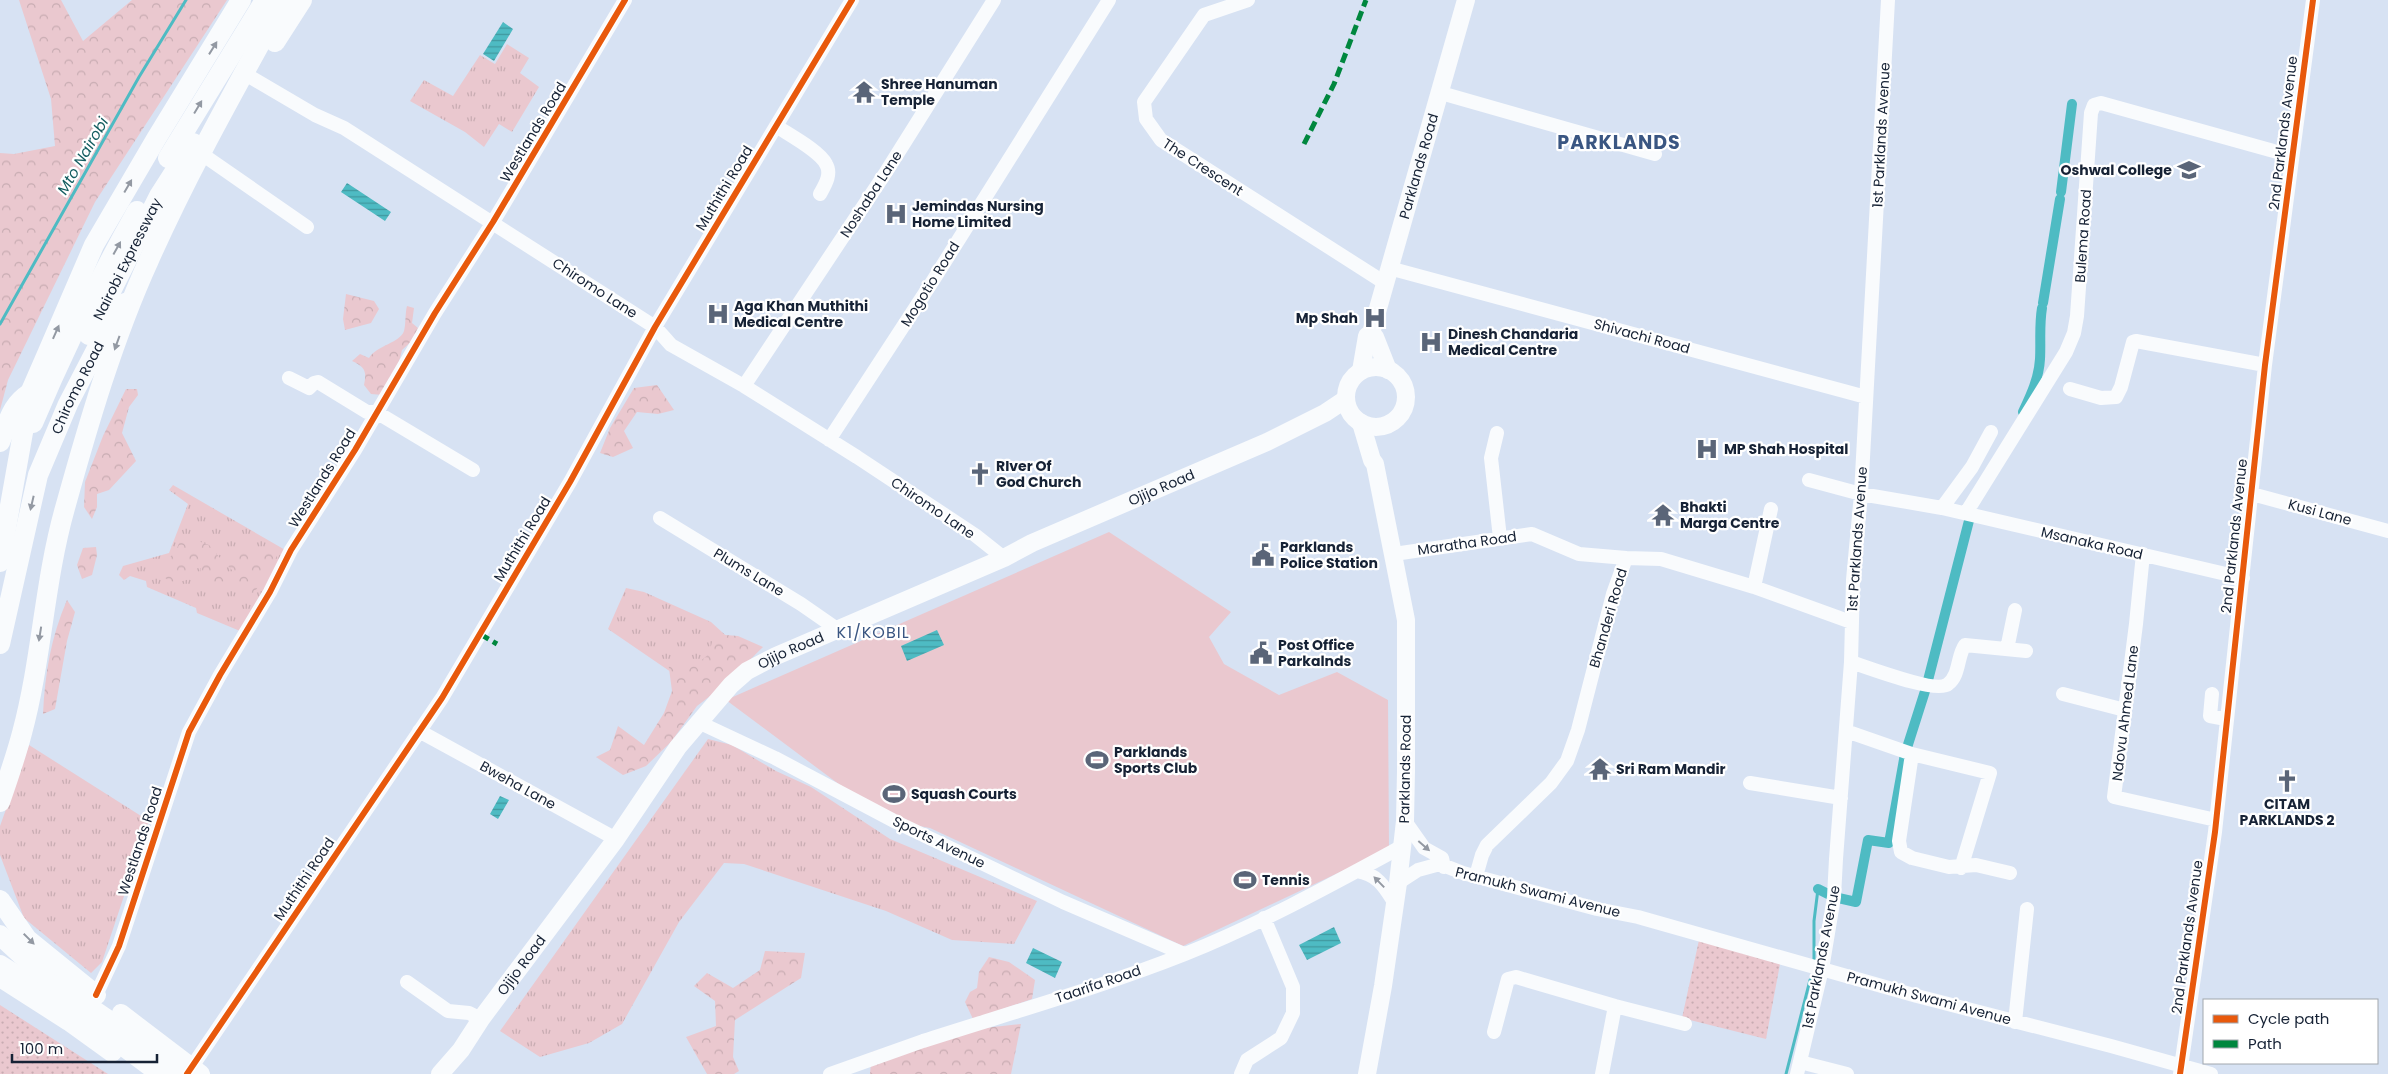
<svg xmlns="http://www.w3.org/2000/svg" width="2388" height="1074" font-family="Poppins,sans-serif">
<defs>
<pattern id="grass-tufts" width="24" height="20" patternUnits="userSpaceOnUse" patternTransform="scale(1.25)"><rect width="24" height="20" fill="#eac8cf"/><path d="M3 7l-1-3M5 7V3M7 7l1-3M15 17l-1-3M17 17v-4M19 17l1-3" fill="none" stroke="#c8acb2"/></pattern>
<pattern id="forest-crowns" width="20" height="18" patternUnits="userSpaceOnUse" patternTransform="scale(1.25)"><rect width="20" height="18" fill="#eac8cf"/><path d="M2 6a3 3 0 1 1 6 0M12 15a3 3 0 1 1 6 0" fill="none" stroke="#c8acb2"/></pattern>
<pattern id="park-dots" width="8" height="8" patternUnits="userSpaceOnUse" patternTransform="scale(1.25)"><rect width="8" height="8" fill="#eac8cf"/><path d="M2 2h.1M6 6h.1" fill="none" stroke="#c8acb2" stroke-width="1.8" stroke-linecap="round"/></pattern>
<pattern id="water-rules" width="6" height="5" patternUnits="userSpaceOnUse" patternTransform="scale(1.25)"><rect width="6" height="5" fill="#4ebbc3"/><path d="M0 2.5h6" fill="none" stroke="#40989f"/></pattern>
</defs>
<rect width="100%" height="100%" fill="#d7e2f3"/>
<!-- grass -->
<path fill="url(#grass-tufts)" d="M507 44 529 58 520 73 539 87 512 132 499 124 484 147 465 132 410 101 424 80 453 96 480 55 495 64Z
M173 485 287 551 240 631 197 613 196 608 147 587 146 581 130 576 124 580 119 575 123 566 169 553 188 504 169 490Z
M626 588 644 592 711 622 746 654 706 696 608 629Z
M708 739 732 745 776 771 811 787 890 839 1037 901 1014 944 952 940 886 911 744 864 724 863 679 922 622 1024 589 1043 540 1057 500 1031Z
M29 745 149 821 102 962 91 973 24 918 0 855V826Z"/>
<!-- forest -->
<path fill="url(#forest-crowns)" d="M19 0H61L83 41 132 0H227L95 202 8 380 0 410V153L14 154 55 146 51 99Z
M346 294 374 301 379 309 371 323 345 330 343 319Z
M407 306 414 308 412 323 418 328 414 339 402 350 399 362 383 395 371 394 364 385C367 371 365 367 352 361L360 354 369 358C377 345 400 343 404 331 406 324 405 313 407 306Z
M657 385 674 410 658 414 637 412 624 431 633 448 613 457 600 453 610 428 634 388Z
M126 389H137L138 395 129 407 122 433 136 461 109 490 97 494V507L92 519 84 507 85 482 103 436Z
M182 535 209 545 220 558 232 584 212 591 201 580V568L188 569 190 579 172 584 163 576 165 562 176 551Z
M267 546 278 554 267 574 249 600 237 591 238 576 228 566 231 553H246Z
M96 547 97 555 92 575 82 579 77 565 83 548Z
M67 600 75 612 67 641 55 709 43 714C45 673 51 637 67 600Z
M714 634 738 636 763 647 722 687 697 706 671 742 646 766 623 775 596 757 610 750 618 726 644 745 664 713 672 691 668 661 698 663 709 654Z
M765 951 805 953 801 978 735 1020 733 1057 739 1071 734 1074H707L686 1037 716 1026 715 1001 694 986 707 973 733 988 760 970Z
M989 957 1009 962 1035 980 1032 999 973 1019 965 1002 970 992 977 988 979 972Z
M1021 1024 1011 1074H870L872 1052 939 1033Z"/>
<!-- park -->
<path fill="url(#park-dots)" d="M1699 940 1780 964 1766 1039 1682 1018Z
M0 1005 108 1074H0Z"/>
<!-- garden -->
<path fill="#eac8cf" d="M1109 532 1231 612 1209 637 1224 664 1279 695 1337 672 1388 700 1389 849 1183 946 930 828 887 820 726 700Z"/>
<!-- water -->
<path fill="url(#water-rules)" d="M503 22 513 29 494 61 483 54Z
M347 183 391 212 385 221 341 192Z
M937 630 944 645 907 661 901 646Z
M500 796 509 800 498 819 490 814Z
M1334 927 1341 943 1307 960 1299 945Z
M1033 948 1062 962 1055 978 1026 963Z"/>
<g fill="none" stroke-linecap="round" stroke-linejoin="round">
<!-- stream -->
<path stroke="#4ebbc3" stroke-width="3" d="M0 324 139 77 186 0
M1814 961V921L1818 889
M1786 1074 1810 980"/>
<!-- canal -->
<path stroke="#4ebbc3" stroke-width="10" d="M2061 192 2072 104
M2043 303 2060 199
M2023 412C2031 395 2039 378 2040 359 2041 342 2039 326 2042 308
M1818 889 1834 897 1856 902 1868 840 1889 843 1905 754 1926 688 1972 509"/>
<!-- minor -->
<path stroke="#f9fbfd" stroke-width="14" d="M1248 0 1204 15 1144 102 1146 119 1161 140 1385 283
M252 78 315 115 344 128 655 327 671 345 744 386 857 457 975 535 1004 558
M1441 93 1655 154
M776 126C788 134 820 151 826 164 832 174 825 185 820 194
M209 159 307 227
M1389 268 1866 397
M289 378 309 388 314 383 318 382 367 412H376L473 470
M744 386 886 172 994 0
M2070 389 2101 398 2116 397 2121 387 2133 342 2136 341 2265 365
M1497 433 1491 458 1500 538
M829 440 934 279 1109 0
M1809 480 1861 494 1942 508 1972 467 1991 432
M2252 494 2388 531
M1942 508 2243 578
M1966 513 2066 352 2074 333 2077 316 2091 113 2094 105 2101 103 2292 156
M660 518 801 604 837 629
M1394 554 1532 534 1579 554 1626 558
M2143 554 2136 624 2114 797 2216 820
M1754 587 1771 509
M2007 649 2015 610
M1851 662C1867 667 1937 694 1948 684 1960 675 1957 656 1965 645L2026 651
M2063 694 2125 710
M2212 694 2210 716 2226 719
M698 722 775 758 896 822 1063 902 1184 954
M419 731 616 839
M1846 731 1912 754 1990 773 1961 868
M1912 754 1899 841 1901 852 1912 858 1949 867 1976 865 2010 873
M1750 783 1841 798
M1405 821 1424 848 1442 858 1444 867
M1357 871C1377 874 1384 886 1394 902
M1476 876 1482 855 1487 845 1551 783 1567 761 1578 730 1613 594 1626 558 1661 559 1754 587 1851 622
M1398 883 1418 870 1440 864 1463 873 1597 909 1638 917 1917 996 2111 1046 2211 1074
M407 982 448 1011 469 1013 481 1019
M96 995 119 946 189 732 220 675 270 592 291 550 355 450 435 313 493 222 625 0
M2015 1022 2027 909
M1494 1032 1508 979 1516 977 1615 1006 1685 1024
M1800 1062 1847 1074
M187 1074 442 698 570 482 655 327 852 0
M830 1074C861 1063 892 1052 923 1041 1010 1013 1099 988 1185 954 1260 924 1331 885 1401 847
M1241 1074 1247 1060 1281 1038 1293 1013V987L1264 918
M1602 1074 1615 1006
M1797 1074 1822 969 1834 897 1836 859 1851 662 1853 580 1861 494 1888 0
M2180 1074 2215 832 2265 365 2313 0"/>
<!-- major -->
<g stroke="#f9fbfd" stroke-width="18">
<path d="M1371 333 1375 337 1388 370"/>
<circle cx="1376" cy="397" r="30"/>
<path id="s1" d="M1361 371 1367 336 1371 333 1466 0"/>
<path d="M1361 423 1372 460 1375 464 1406 620V771L1405 821 1398 883 1383 986 1367 1074"/>
<path d="M0 964 68 1006 159 1074"/>
<path d="M41 973 126 1031 182 1074"/>
<path d="M121 1013 201 1074"/>
<path id="s2" d="M440 1074 461 1050 481 1019 616 839 678 747 731 685 747 671 776 656 1004 558 1032 543 1267 442 1325 413 1346 399"/>
</g>
<!-- highway -->
<g stroke="#f9fbfd" stroke-width="20">
<path d="M275 42 302 0"/>
<path d="M168 158 265 0"/>
<path id="s3" d="M89 335 159 196 193 143"/>
<path d="M33 423C64 350 98 280 137 211"/>
<path d="M0 442C9 421 10 406 30 393"/>
<path d="M0 562 30 393 47 354 94 245 156 139 241 0"/>
<path id="s4" d="M0 644 38 475 68 404 111 321 125 303"/>
<path d="M0 802C8 779 16 756 22 733 42 659 44 582 65 508 88 425 113 339 149 260 189 170 237 86 284 0"/>
<path d="M0 900 27 939 96 995"/>
<path d="M0 935 41 973"/>
<path d="M0 977 69 1021 112 1052"/>
</g>
<!-- quiet -->
<path stroke="#00873e" stroke-width="5" stroke-dasharray="10 5" stroke-linecap="butt" d="M1304 144 1334 84 1366 0
M480 634 497 644"/>
<defs>
<path id="cycleway" d="M96 995 119 946 189 732 220 675 270 592 291 550 355 450 435 313 493 222 625 0
M187 1074 442 698 570 482 655 327 852 0
M2180 1074 2215 832 2265 365 2313 0"/>
</defs>
<!-- cycleway casing -->
<use href="#cycleway" stroke="#fff" stroke-width="9"/>
<!-- cycleway -->
<use href="#cycleway" stroke="#e8590c" stroke-width="6"/>
</g>
<!-- one-way arrows -->
<defs><path id="oneway-solid" d="M-6-.8H1V-3.2L6.5 0L1 3.2V.8H-6Z" transform="scale(1.25)"/></defs>
<g fill="#9399a3">
<use href="#oneway-solid" transform="translate(213 48) rotate(-58)"/>
<use href="#oneway-solid" transform="translate(198 107) rotate(-59)"/>
<use href="#oneway-solid" transform="translate(128 186) rotate(-60)"/>
<use href="#oneway-solid" transform="translate(117 248) rotate(-61)"/>
<use href="#oneway-solid" transform="translate(56 332) rotate(-66)"/>
<use href="#oneway-solid" transform="translate(117 343) rotate(110)"/>
<use href="#oneway-solid" transform="translate(32 503) rotate(103)"/>
<use href="#oneway-solid" transform="translate(40 634) rotate(99)"/>
<use href="#oneway-solid" transform="translate(1424 846) rotate(41)"/>
<use href="#oneway-solid" transform="translate(1379 882) rotate(-134)"/>
<use href="#oneway-solid" transform="translate(29 939) rotate(45)"/>
</g>
<!-- icons -->
<defs>
<symbol id="temple-bare" viewBox="-9 -9 18 18"><path d="M0-6L5-2H3V0L6.5 2.5H4V6H1.5V3h-3V6H-4V2.5H-6.5L-3 0V-2H-5Z" fill="#5a6578" stroke="#fff" stroke-width="2.5" paint-order="stroke"/></symbol>
<symbol id="university-bare" viewBox="-9 -9 18 18"><path d="M0-5L7-2L0 1L-7-2ZM-4 1L0 2.5L4 1V4Q0 6-4 4Z" fill="#5a6578" stroke="#fff" stroke-width="2.5" paint-order="stroke"/></symbol>
<symbol id="hospital-bare" viewBox="-9 -9 18 18"><path d="M-5-5h3v3.5h4V-5h3V5h-3V1.5h-4V5h-3Z" fill="#5a6578" stroke="#fff" stroke-width="2.5" paint-order="stroke"/></symbol>
<symbol id="church-bare" viewBox="-9 -9 18 18"><path d="M-1.2-6h2.4v3.5h3.3v2.4h-3.3V6h-2.4V-.1h-3.3v-2.4h3.3Z" fill="#5a6578" stroke="#fff" stroke-width="2.5" paint-order="stroke"/></symbol>
<symbol id="civic-bare" viewBox="-9 -9 18 18"><path d="M-.6-6.5H3V-4.5H.6V-3L4-1V1h2V6H-6V1h2V-1L-.6-3ZM-1.2 2.5V6h2.4V2.5Z" fill="#5a6578" stroke="#fff" stroke-width="2.5" paint-order="stroke"/></symbol>
<symbol id="stadium-bare" viewBox="-9 -9 18 18"><path d="M0-5a6.5 5 0 1 0 0 10a6.5 5 0 1 0 0-10ZM-3.5-1.8h7v3.6h-7Z" fill="#5a6578" stroke="#fff" stroke-width="2.5" paint-order="stroke"/></symbol>
</defs>
<g fill-rule="evenodd">
<use href="#temple-bare" x="848" y="76" width="32" height="32"/>
<use href="#university-bare" x="2173" y="154" width="32" height="32"/>
<use href="#hospital-bare" x="880" y="198" width="32" height="32"/>
<use href="#hospital-bare" x="702" y="298" width="32" height="32"/>
<use href="#hospital-bare" x="1359" y="302" width="32" height="32"/>
<use href="#hospital-bare" x="1415" y="326" width="32" height="32"/>
<use href="#hospital-bare" x="1691" y="433" width="32" height="32"/>
<use href="#church-bare" x="964" y="458" width="32" height="32"/>
<use href="#temple-bare" x="1647" y="499" width="32" height="32"/>
<use href="#civic-bare" x="1247" y="539" width="32" height="32"/>
<use href="#civic-bare" x="1245" y="637" width="32" height="32"/>
<use href="#stadium-bare" x="1081" y="744" width="32" height="32"/>
<use href="#temple-bare" x="1584" y="753" width="32" height="32"/>
<use href="#church-bare" x="2271" y="765" width="32" height="32"/>
<use href="#stadium-bare" x="878" y="778" width="32" height="32"/>
<use href="#stadium-bare" x="1229" y="864" width="32" height="32"/>
</g>
<g text-anchor="middle" stroke-width="4.5" stroke-linejoin="round" paint-order="stroke">
<!-- poi labels -->
<g font-size="14" font-weight="bold" fill="#162235" stroke="#fff" text-anchor="start">
<text x="881" y="89">Shree Hanuman<tspan x="881" dy="16">Temple</tspan></text>
<text x="2172" y="175" text-anchor="end">Oshwal College</text>
<text x="912" y="211">Jemindas Nursing<tspan x="912" dy="16">Home Limited</tspan></text>
<text x="734" y="311">Aga Khan Muthithi<tspan x="734" dy="16">Medical Centre</tspan></text>
<text x="1358" y="323" text-anchor="end">Mp Shah</text>
<text x="1448" y="339">Dinesh Chandaria<tspan x="1448" dy="16">Medical Centre</tspan></text>
<text x="1724" y="454">MP Shah Hospital</text>
<text x="996" y="471">RIver Of<tspan x="996" dy="16">God Church</tspan></text>
<text x="1680" y="512">Bhakti<tspan x="1680" dy="16">Marga Centre</tspan></text>
<text x="1280" y="552">Parklands<tspan x="1280" dy="16">Police Station</tspan></text>
<text x="1278" y="650">Post Office<tspan x="1278" dy="16">Parkalnds</tspan></text>
<text x="1114" y="757">Parklands<tspan x="1114" dy="16">Sports Club</tspan></text>
<text x="1616" y="774">Sri Ram Mandir</text>
<text x="911" y="799">Squash Courts</text>
<text x="2287" y="809" text-anchor="middle">CITAM<tspan x="2287" dy="16">PARKLANDS 2</tspan></text>
<text x="1262" y="885">Tennis</text>
</g>
<!-- street labels -->
<g font-size="14" fill="#162235" stroke="#fff">
<text transform="translate(533 132) rotate(-59)" y="5">Westlands Road</text>
<text transform="translate(2283 133) rotate(-83)" y="5">2nd Parklands Avenue</text>
<text transform="translate(1881 135) rotate(-87)" y="5">1st Parklands Avenue</text>
<text transform="translate(1203 167) rotate(33)" y="5">The Crescent</text>
<text dy="5" stroke="none"><textPath href="#s1" startOffset="214">Parklands Road</textPath></text>
<text transform="translate(724 188) rotate(-59)" y="5">Muthithi Road</text>
<text transform="translate(871 194) rotate(-57)" y="5">Noshaba Lane</text>
<text transform="translate(2083 236) rotate(-86)" y="5">Bulema Road</text>
<text dy="5" stroke="none"><textPath href="#s3" startOffset="85">Nairobi Expressway</textPath></text>
<text transform="translate(930 284) rotate(-58)" y="5">Mogotio Road</text>
<text transform="translate(595 288) rotate(33)" y="5">Chiromo Lane</text>
<text transform="translate(1642 336) rotate(15)" y="5">Shivachi Road</text>
<text dy="5" stroke="none"><textPath href="#s4" startOffset="269">Chiromo Road</textPath></text>
<text transform="translate(322 478) rotate(-58)" y="5">Westlands Road</text>
<text dy="5" stroke="none"><textPath href="#s2" startOffset="961">Ojijo Road</textPath></text>
<text transform="translate(933 508) rotate(34)" y="5">Chiromo Lane</text>
<text transform="translate(2320 512) rotate(15)" y="5">Kusi Lane</text>
<text transform="translate(2234 536) rotate(-84)" y="5">2nd Parklands Avenue</text>
<text transform="translate(522 539) rotate(-59)" y="5">Muthithi Road</text>
<text transform="translate(1857 539) rotate(-86)" y="5">1st Parklands Avenue</text>
<text transform="translate(1467 543) rotate(-8)" y="5">Maratha Road</text>
<text transform="translate(2092 543) rotate(13)" y="5">Msanaka Road</text>
<text transform="translate(749 572) rotate(31)" y="5">Plums Lane</text>
<text transform="translate(1608 618) rotate(-74)" y="5">Bhanderi Road</text>
<text dy="5" stroke="none"><textPath href="#s2" startOffset="556">Ojijo Road</textPath></text>
<text transform="translate(2125 713) rotate(-83)" y="5">Ndovu Ahmed Lane</text>
<text transform="translate(1405 769) rotate(-89)" y="5">Parklands Road</text>
<text transform="translate(518 785) rotate(29)" y="5">Bweha Lane</text>
<text transform="translate(140 841) rotate(-72)" y="5">Westlands Road</text>
<text transform="translate(939 842) rotate(26)" y="5">Sports Avenue</text>
<text transform="translate(304 879) rotate(-56)" y="5">Muthithi Road</text>
<text transform="translate(1538 892) rotate(14)" y="5">Pramukh Swami Avenue</text>
<text transform="translate(2187 937) rotate(-82)" y="5">2nd Parklands Avenue</text>
<text transform="translate(1821 957) rotate(-79)" y="5">1st Parklands Avenue</text>
<text dy="5" stroke="none"><textPath href="#s2" startOffset="136">Ojijo Road</textPath></text>
<text transform="translate(1098 984) rotate(-19)" y="5">Taarifa Road</text>
<text transform="translate(1929 998) rotate(15)" y="5">Pramukh Swami Avenue</text>
</g>
<!-- water labels -->
<g font-size="15" font-style="italic" fill="#145d60" stroke="#fff">
<text transform="translate(83 156) rotate(-60)" y="5">Mto Nairobi</text>
</g>
<!-- quarter labels -->
<g font-size="16" letter-spacing="1" fill="#3a5682" stroke="#fff">
<text x="873" y="638">K1/KOBIL</text>
</g>
<!-- district labels -->
<g font-size="19" font-weight="bold" letter-spacing="1" fill="#3a5682" stroke="#fff">
<text x="1619" y="149">PARKLANDS</text>
</g>
</g>
<!-- legend -->
<rect x="2203" y="999" width="175" height="65" fill="#ffffff" stroke="#a2a7ae"/>
<rect x="2213" y="1015" width="25" height="8" fill="#e8590c" stroke="#a2a7ae"/>
<text x="2248" y="1024" font-size="15" fill="#162235">Cycle path</text>
<rect x="2213" y="1040" width="25" height="8" fill="#00873e" stroke="#a2a7ae"/>
<text x="2248" y="1049" font-size="15" fill="#162235">Path</text>
<!-- scale -->
<path d="M12 1054v8h145v-8" fill="none" stroke="#162235" stroke-width="2.5"/>
<text x="20" y="1054" font-size="15" fill="#162235" stroke="#ffffff" stroke-width="4" paint-order="stroke">100 m</text>
</svg>
